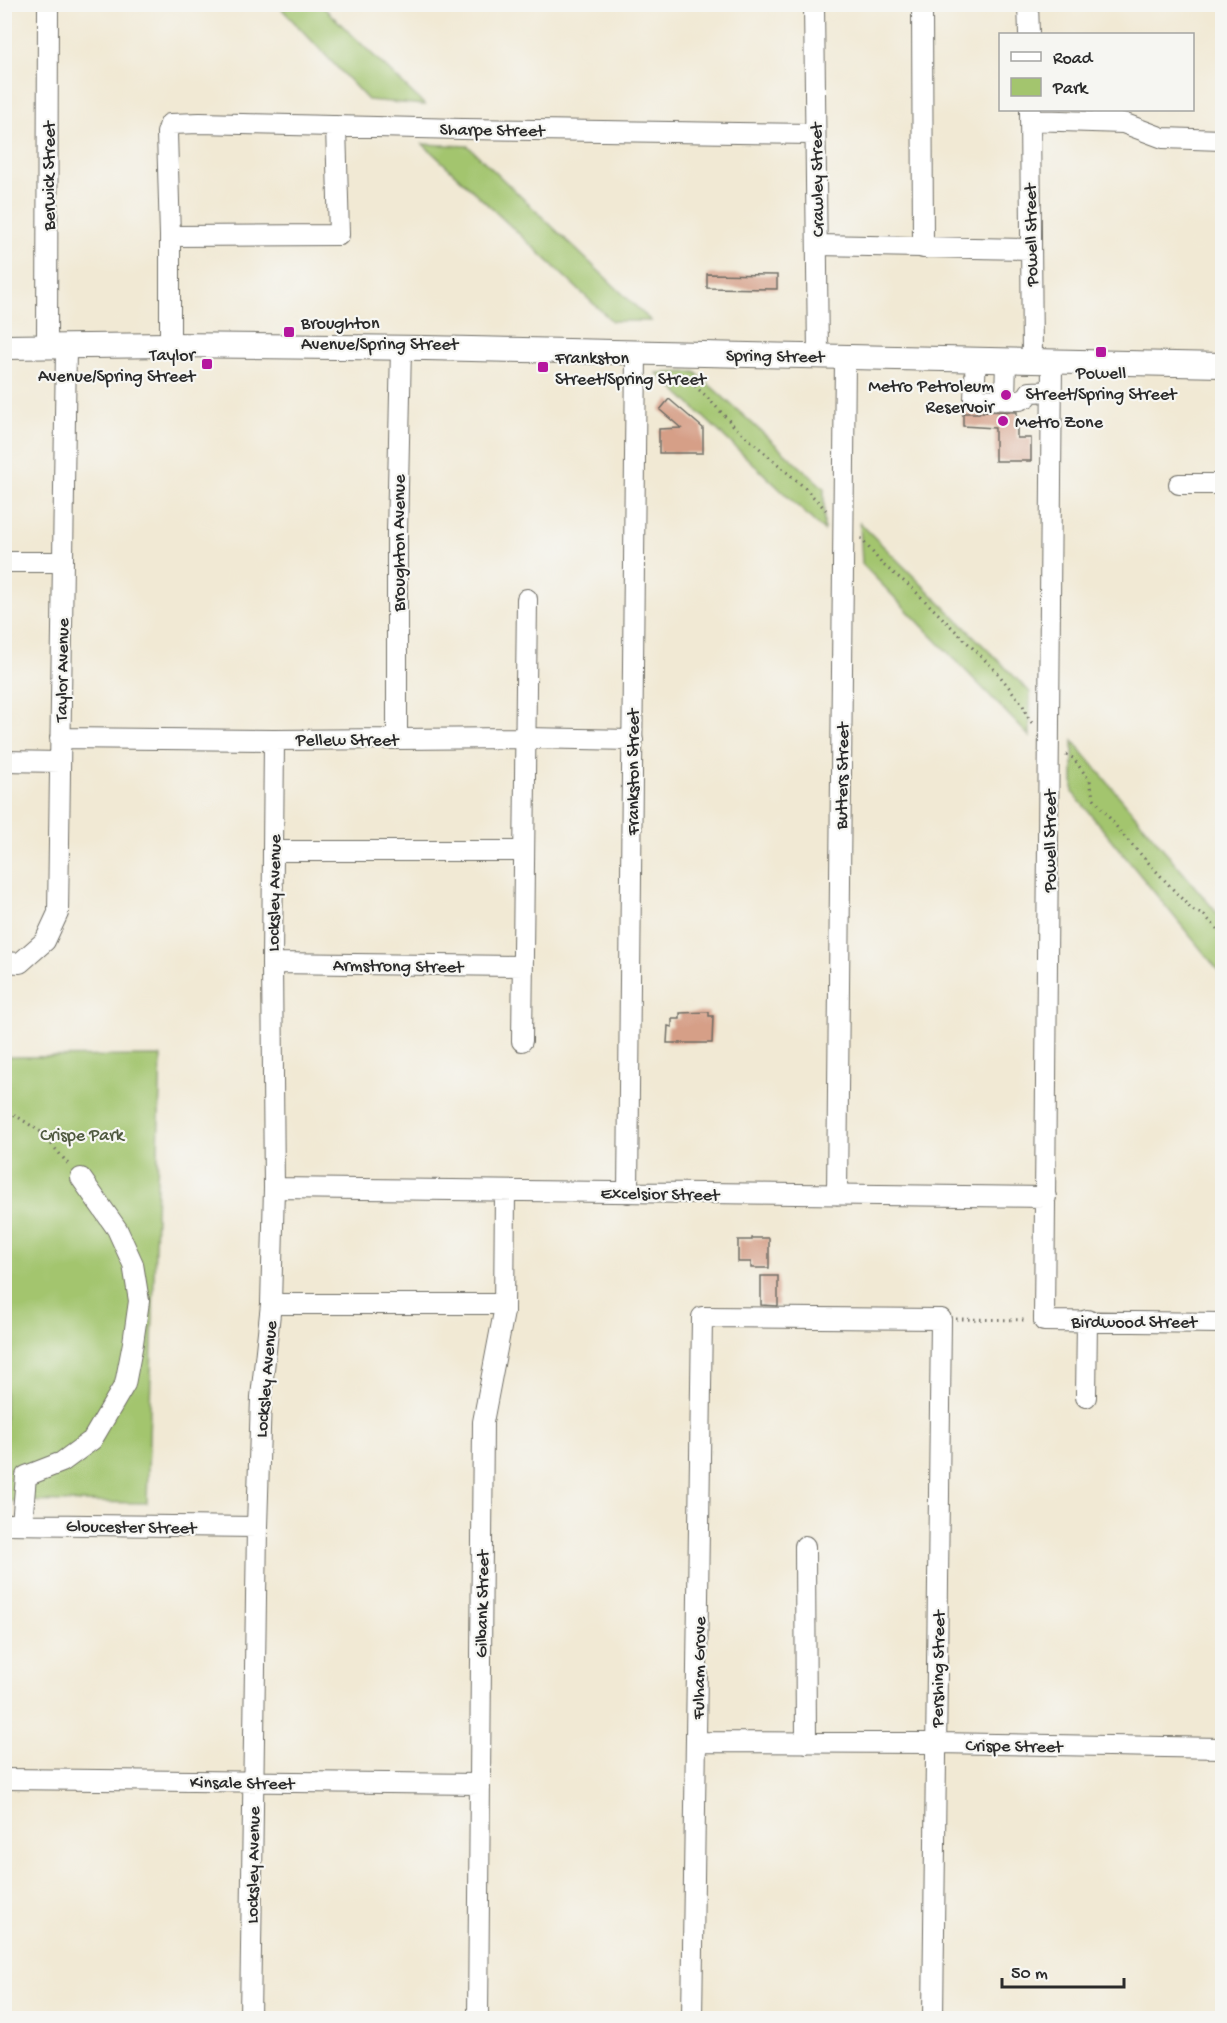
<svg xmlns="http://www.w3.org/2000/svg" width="1227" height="2023" font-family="'Gochi Hand',sans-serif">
<rect width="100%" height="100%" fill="#f6f6f2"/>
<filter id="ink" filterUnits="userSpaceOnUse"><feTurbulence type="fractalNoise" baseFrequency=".0167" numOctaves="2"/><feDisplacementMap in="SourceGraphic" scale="12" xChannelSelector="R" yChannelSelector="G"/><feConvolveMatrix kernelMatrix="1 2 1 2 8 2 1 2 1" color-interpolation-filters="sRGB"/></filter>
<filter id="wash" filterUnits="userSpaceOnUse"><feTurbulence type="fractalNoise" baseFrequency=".008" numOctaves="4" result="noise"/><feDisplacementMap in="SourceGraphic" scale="24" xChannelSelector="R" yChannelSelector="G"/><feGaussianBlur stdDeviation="1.35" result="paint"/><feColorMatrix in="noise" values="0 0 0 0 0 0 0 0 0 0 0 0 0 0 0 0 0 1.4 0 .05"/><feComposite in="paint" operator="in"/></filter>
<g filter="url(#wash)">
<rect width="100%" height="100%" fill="#f1e9d4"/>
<!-- green -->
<path fill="#a3c56e" stroke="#67784c" stroke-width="1.5" d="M278 5H321L425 105 368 100Z
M423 144 468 146 651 321H612Z
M695 372 824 488V531L657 373Z
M860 523 1030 692V737L862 564Z
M1073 741 1222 919V975L1073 793Z
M161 1056 147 1503 5 1501V1057Z"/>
<g id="blocks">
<!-- building -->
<path fill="#d69f87" d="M707 274 777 275V289L707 288Z
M669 399 703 428V453H659V429L681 428 660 410Z
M983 411 1017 412V438H1031V461H995V428L963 426V413H983Z
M709 1012V1016H713L712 1043H667L668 1026 672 1027V1019H680V1013Z
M752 1238H769V1268H751V1262H738V1240H752Z
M761 1276H778V1306L761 1305Z"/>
</g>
</g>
<g filter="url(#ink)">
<use href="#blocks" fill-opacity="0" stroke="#706e66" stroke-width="1.5"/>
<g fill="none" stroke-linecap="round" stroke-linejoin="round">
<defs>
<path id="minor" d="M814 4 818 356
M922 4 923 248
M1028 4 1029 34
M1030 110 1032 360
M1030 120 1123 123 1163 138 1222 140
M170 236 339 235 336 126
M817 245 1030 249
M170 345V236L167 133 170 124 200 123 462 129 815 134
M47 347 48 4
M976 359 974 399 1020 400 1027 397 1030 392 1052 391
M1052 361 1044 1321 1222 1323
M1005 400 1006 360
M1179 484H1222
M4 562H62
M60 738 274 740 525 738 633 740
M397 739V535L401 347
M4 761 60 762
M273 851H524
M4 962 20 963 45 941 58 913 66 347
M272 963 523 966
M522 1041 527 599
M274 1188 1046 1197
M628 1193 636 351
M837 1195 845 357
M271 1304H504
M1086 1397 1087 1320
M4 1524 257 1527
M22 1524 26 1476 62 1462 92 1440 125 1384 133 1343 139 1301 133 1264 117 1229 81 1178
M805 1546 806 1743
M697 1742 936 1743 1222 1748
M4 1779 480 1784
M250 2018 257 1527 261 1397 271 1304 274 1188 272 963 274 740
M478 2018 483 1422 504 1312 505 1192
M692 2018 702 1317 941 1319 933 2018"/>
<path id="major" d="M4 347 170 345 425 348 1222 365"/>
</defs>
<!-- minor casing -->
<use href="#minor" stroke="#706e66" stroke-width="22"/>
<!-- major casing -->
<use href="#major" stroke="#706e66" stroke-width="26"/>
<!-- path -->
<path stroke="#706e66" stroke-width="3" stroke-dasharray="1.5 4.5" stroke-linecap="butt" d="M681 374 705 395 735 427 804 487 826 510
M861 538 882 564 911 587 996 671 1023 705 1026 714 1032 723
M1066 755 1073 758 1090 781 1093 797 1123 835 1192 910 1204 915 1222 934
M4 1108 41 1132 70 1166
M956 1319 1028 1320"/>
<!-- minor -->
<use href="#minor" stroke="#fff" stroke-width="20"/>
<!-- major -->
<use href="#major" stroke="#fff" stroke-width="24"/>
</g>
</g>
<!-- markers -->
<g fill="#b5179e" stroke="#f6f6f2" stroke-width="2">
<rect x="283" y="326" width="12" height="12" rx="3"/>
<rect x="1095" y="346" width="12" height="12" rx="3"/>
<rect x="201" y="358" width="12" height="12" rx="3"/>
<rect x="537" y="361" width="12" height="12" rx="3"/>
<circle cx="1006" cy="395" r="6"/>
<circle cx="1003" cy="421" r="6"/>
</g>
<g text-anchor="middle" stroke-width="4.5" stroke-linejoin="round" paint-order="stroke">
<!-- street labels -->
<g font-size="18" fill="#2b2b2b" stroke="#f6f6f2">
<text transform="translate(492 129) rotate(1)" y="6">Sharpe Street</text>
<text transform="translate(48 176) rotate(-90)" y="6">Berwick Street</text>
<text transform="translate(816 180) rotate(-91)" y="6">Crawley Street</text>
<text transform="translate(1030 235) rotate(-91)" y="6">Powell Street</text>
<text transform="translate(775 355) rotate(1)" y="6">Spring Street</text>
<text transform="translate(398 543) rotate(-90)" y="6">Broughton Avenue</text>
<text transform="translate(61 670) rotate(-89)" y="6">Taylor Avenue</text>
<text x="347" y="745">Pellew Street</text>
<text transform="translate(632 772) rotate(-90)" y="6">Frankston Street</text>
<text transform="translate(841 776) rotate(-89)" y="6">Butters Street</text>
<text transform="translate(1049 841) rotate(-90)" y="6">Powell Street</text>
<text transform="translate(273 893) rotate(-89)" y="6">Locksley Avenue</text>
<text transform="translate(398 965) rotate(1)" y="6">Armstrong Street</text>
<text transform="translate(660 1193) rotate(1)" y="6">Excelsior Street</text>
<text x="1134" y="1327">Birdwood Street</text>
<text transform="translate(265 1379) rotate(-85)" y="6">Locksley Avenue</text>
<text transform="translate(131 1526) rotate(1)" y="6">Gloucester Street</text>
<text transform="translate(481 1604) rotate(-89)" y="6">Gilbank Street</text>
<text transform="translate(698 1668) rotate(-89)" y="6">Fulham Grove</text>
<text transform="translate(937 1669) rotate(-89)" y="6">Pershing Street</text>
<text transform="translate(1014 1745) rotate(1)" y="6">Crispe Street</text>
<text transform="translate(242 1782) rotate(1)" y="6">Kinsale Street</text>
<text transform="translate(252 1865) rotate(-89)" y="6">Locksley Avenue</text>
</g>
<!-- poi labels -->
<g font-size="18" fill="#2b2b2b" stroke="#f6f6f2" text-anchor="start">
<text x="301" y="328">Broughton<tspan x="301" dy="21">Avenue/Spring Street</tspan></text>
<text x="195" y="360" text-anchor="end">Taylor<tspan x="195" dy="21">Avenue/Spring Street</tspan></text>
<text x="555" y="363">Frankston<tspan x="555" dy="21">Street/Spring Street</tspan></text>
<text x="1101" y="378" text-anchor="middle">Powell<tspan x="1101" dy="21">Street/Spring Street</tspan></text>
<text x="994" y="391" text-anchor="end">Metro Petroleum<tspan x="994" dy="21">Reservoir</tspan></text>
<text x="1015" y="427">Metro Zone</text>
</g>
<!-- park labels -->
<g font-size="18" fill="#4f593f" stroke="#f6f6f2">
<text x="82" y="1140">Crispe Park</text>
</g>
</g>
<!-- margin -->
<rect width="1227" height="2023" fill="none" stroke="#f6f6f2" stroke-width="24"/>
<!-- legend -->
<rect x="999" y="33" width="195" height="78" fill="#f6f6f2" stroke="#a5a5a2" stroke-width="1.5"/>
<rect x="1011" y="52" width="30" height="9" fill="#ffffff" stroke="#a5a5a2" stroke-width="1.5"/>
<text x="1053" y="63" font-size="18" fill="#2b2b2b">Road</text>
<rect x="1011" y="78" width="30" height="18" fill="#a3c56e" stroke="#a5a5a2" stroke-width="1.5"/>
<text x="1053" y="93" font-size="18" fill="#2b2b2b">Park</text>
<!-- scale -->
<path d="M1002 1978v9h122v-9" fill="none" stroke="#2b2b2b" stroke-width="3"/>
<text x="1011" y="1978" font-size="18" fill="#2b2b2b" stroke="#f6f6f2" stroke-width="4.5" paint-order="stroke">50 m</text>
</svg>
